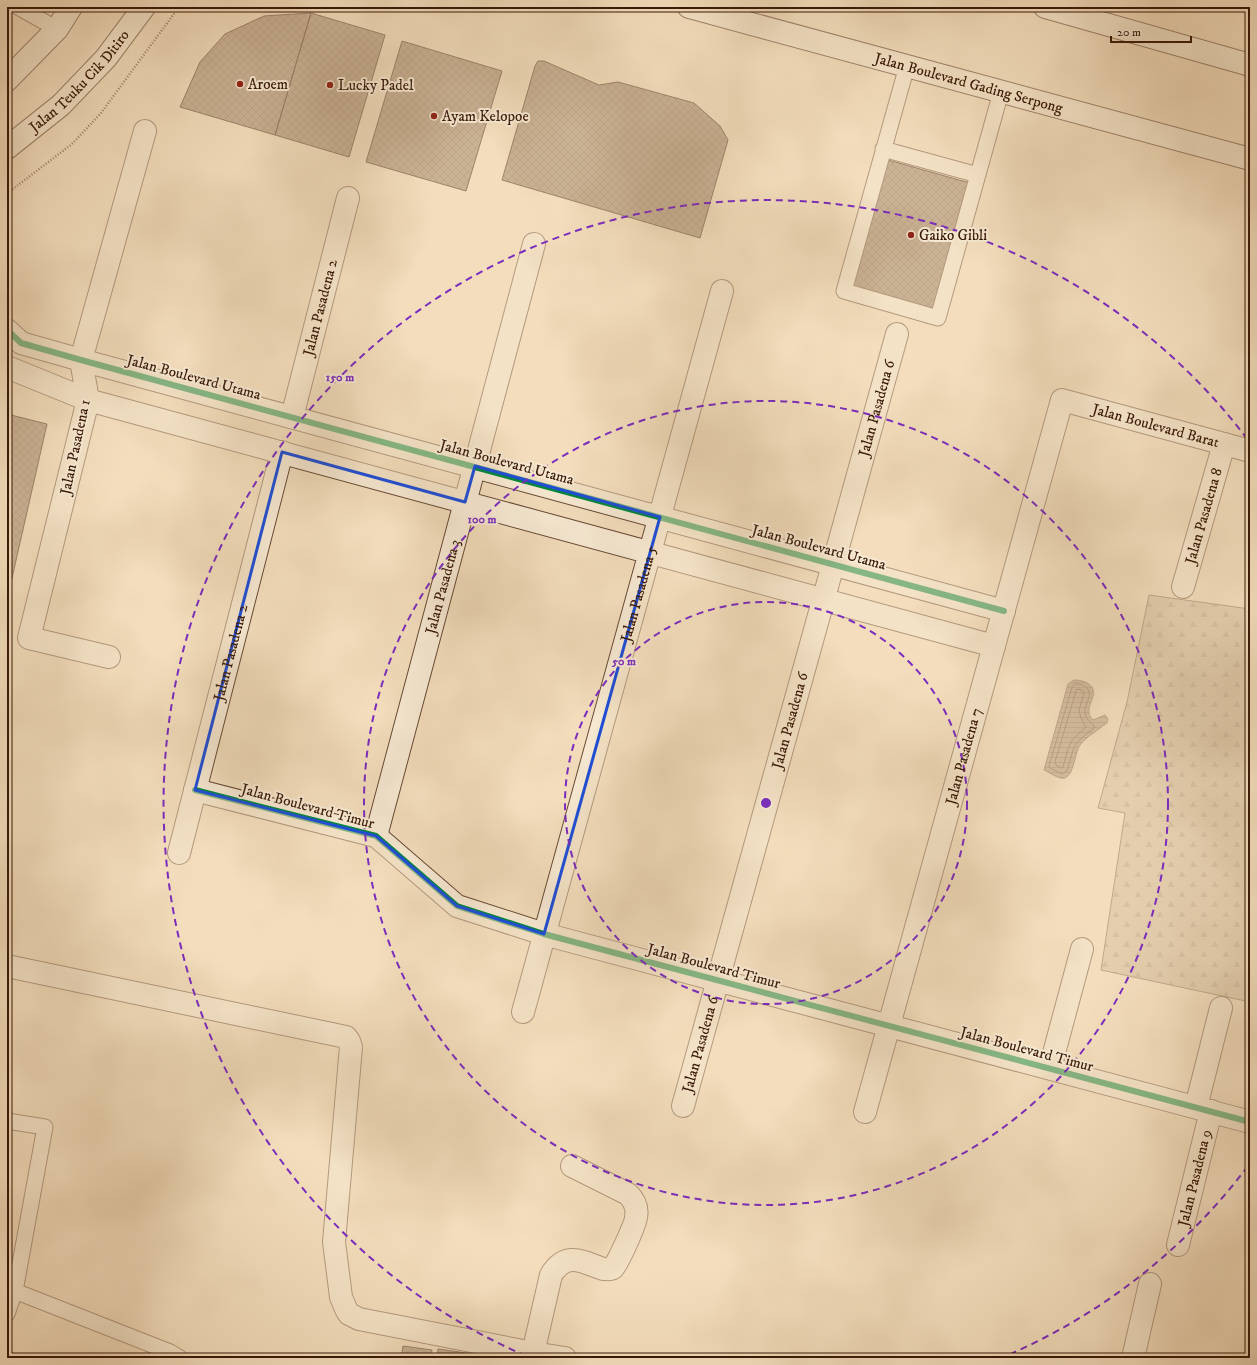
<svg xmlns="http://www.w3.org/2000/svg" width="1257" height="1365" font-family="'IM FELL DW Pica',serif">
<defs>
<pattern id="forest-firs" width="22" height="20" patternUnits="userSpaceOnUse"><rect width="22" height="20" fill="#d3bc9d"/><path d="M5 1l3.5 6h-7zM16 11l3.5 6h-7z" fill="#b6a186"/></pattern>
<pattern id="water-rules" width="6" height="5" patternUnits="userSpaceOnUse"><rect width="6" height="5" fill="#b39a7e"/><path d="M0 2.5h6" fill="none" stroke="#937d65"/></pattern>
<pattern id="building-cross-hatch" width="8" height="8" patternUnits="userSpaceOnUse"><rect width="8" height="8" fill="#997e65"/><path d="M0 0l8 8M0 8l8-8" fill="none" stroke="#7e6651"/></pattern>
</defs>
<rect width="100%" height="100%" fill="#f3ddbc"/>
<filter id="stains"><feTurbulence type="fractalNoise" baseFrequency=".005" numOctaves="4"/><feColorMatrix values="0 0 0 0 .2 0 0 0 0 .09 0 0 0 0 .02 0 0 0 .5 -.17"/></filter>
<radialGradient id="worn" r=".72"><stop offset=".6" stop-color="#630" stop-opacity="0"/><stop offset="1" stop-color="#630" stop-opacity=".3"/></radialGradient>
<!-- forest -->
<path fill="url(#forest-firs)" stroke="#866a52" d="M1149 595 1250 609V1002L1101 970 1125 813 1098 808 1127 702Z"/>
<!-- water -->
<path fill="url(#water-rules)" stroke="#82664e" d="M1074 680C1083 680 1096 684 1093 696 1092 701 1088 707 1089 712 1089 715 1091 718 1093 720L1105 715 1108 719 1107 723C1099 729 1085 738 1080 745 1074 753 1074 781 1061 778 1055 777 1049 772 1044 770L1068 684Z"/>
<g fill="none" stroke-linecap="round" stroke-linejoin="round">
<!-- shore -->
<path stroke="#765942" stroke-width="1" d="M1075 684C1080 684 1083 684 1087 688 1094 696 1084 703 1085 712 1085 719 1091 722 1095 727L1077 742 1073 750 1067 771 1062 774 1050 768 1049 766 1072 687Z
M1077 689 1082 690 1084 693 1079 711 1081 718 1086 727 1072 740 1068 749 1063 767 1061 768 1056 765 1055 763Z"/>
</g>
<!-- building -->
<path fill="url(#building-cross-hatch)" stroke="#381807" d="M311 13 275 135 180 107 200 62 225 34 264 16Z
M311 13 385 35 349 157 275 135Z
M402 41 502 71 466 191 366 162Z
M538 61H544L599 85 618 82 694 103 720 126 728 140 700 238 502 180 535 66Z
M888 160 970 183 933 311 852 287Z
M7 414 47 424 7 600Z
M403 1346 432 1350 431 1358H401Z
M438 1349 488 1356 487 1358H437Z"/>
<g fill="none" stroke-linecap="round" stroke-linejoin="round">
<defs>
<path id="lane" d="M18 7 57 29
M907 66 844 291 938 318 1001 92
M883 149 978 175
M7 1121 45 1127 15 1291 7 1314
M7 1288 170 1352 180 1358"/>
<g id="street">
<path d="M7 330 21 343 81 360 1004 611"/>
<path d="M7 367 88 400 994 646"/>
<path id="s1" d="M292 417 348 198"/>
<path id="s2" d="M1183 587 1224 444"/>
<path d="M109 657 29 638 88 400 81 360 145 131"/>
<path d="M195 790 376 836 457 906 544 934 1250 1122"/>
<path id="s3" d="M376 836 534 244"/>
<path id="s4" d="M179 853 282 452"/>
<path d="M7 966 346 1037 349 1041 351 1047 334 1242 341 1297 346 1309 349 1314 359 1319 533 1353 565 1358"/>
<path id="s5" d="M523 1012 722 291"/>
<path d="M1050 1068 1082 949"/>
<path id="s6" d="M683 1106 897 334"/>
<path d="M1196 1107 1221 1008"/>
<path id="s7" d="M865 1112 1062 400 1250 451"/>
<path id="s8" d="M1178 1245 1211 1111"/>
<path d="M533 1353 551 1275C566 1251 581 1261 603 1269 606 1269 610 1270 613 1268 617 1265 636 1223 636 1217 638 1207 634 1200 628 1194L572 1166"/>
<path d="M1133 1358 1150 1284"/>
</g>
<g id="secondary">
<path id="s9" d="M689 7 1250 159"/>
<path d="M1045 7 1250 65"/>
<path d="M7 80 57 29 71 7"/>
<path id="s10" d="M7 148 61 105 106 58 144 7"/>
</g>
</defs>
<!-- lane casing -->
<use href="#lane" stroke="#674934" stroke-width="17"/>
<!-- street casing -->
<use href="#street" stroke="#674934" stroke-width="24"/>
<!-- secondary casing -->
<use href="#secondary" stroke="#381807" stroke-width="24"/>
<!-- path -->
<path stroke="#381807" stroke-width="2.5" stroke-dasharray="1 2" stroke-linecap="butt" d="M7 192 13 189 72 144 101 113 179 7"/>
<!-- lane -->
<use href="#lane" stroke="#f7e9d3" stroke-width="15"/>
<!-- street -->
<use href="#street" stroke="#f7e9d3" stroke-width="22"/>
<!-- secondary -->
<use href="#secondary" stroke="#f7e9d3" stroke-width="22"/>
<defs>
<path id="cycleway" d="M7 330 21 343 81 360 1004 611
M195 790 376 836 457 906 544 934 1250 1122"/>
</defs>
<!-- cycleway casing -->
<use href="#cycleway" stroke="#f7e9d3" stroke-width="8"/>
<!-- cycleway -->
<use href="#cycleway" stroke="#00873e" stroke-width="6"/>
</g>
<!-- marked area -->
<path d="M0 0H1257V1365H0ZM282 452 465 502 475 466 660 517 544 934 457 906 376 836 195 790Z" fill="#f3ddbc" fill-opacity=".55" fill-rule="evenodd"/>
<path fill="none" stroke="#1d4ed8" stroke-width="3" stroke-linejoin="round" d="M282 452 465 502 475 466 660 517 544 934 457 906 376 836 195 790Z"/>
<!-- distance rings -->
<g fill="none" stroke="#7b2cbf" stroke-width="2" stroke-dasharray="7 5">
<circle cx="766" cy="803" r="201"/>
<circle cx="766" cy="803" r="402"/>
<path d="M1248 1166A603 603 0 0 1 1006 1356M526 1356A603 603 0 1 1 1248 440"/>
</g>
<!-- markers -->
<g fill="#8f2418" stroke="#f7e9d3" stroke-width="1.5">
<circle cx="240" cy="84" r="4"/>
<circle cx="330" cy="85" r="4"/>
<circle cx="434" cy="116" r="4"/>
<circle cx="911" cy="235" r="4"/>
</g>
<g text-anchor="middle" stroke-width="4" stroke-linejoin="round" paint-order="stroke">
<!-- street labels -->
<g font-size="15" fill="#381807" stroke="#f7e9d3">
<text dy="5" stroke="none"><textPath href="#s10" startOffset="99">Jalan Teuku Cik Ditiro</textPath></text>
<text dy="5" stroke="none"><textPath href="#s9" startOffset="290">Jalan Boulevard Gading Serpong</textPath></text>
<text dy="5" stroke="none"><textPath href="#s1" startOffset="113">Jalan Pasadena 2</textPath></text>
<text transform="translate(194 377) rotate(15)" y="5">Jalan Boulevard Utama</text>
<text dy="5" stroke="none"><textPath href="#s6" startOffset="724">Jalan Pasadena 6</textPath></text>
<text dy="5" stroke="none"><textPath href="#s7" startOffset="836">Jalan Boulevard Barat</textPath></text>
<text transform="translate(75 447) rotate(-78)" y="5">Jalan Pasadena 1</text>
<text transform="translate(507 462) rotate(15)" y="5">Jalan Boulevard Utama</text>
<text dy="5" stroke="none"><textPath href="#s2" startOffset="74">Jalan Pasadena 8</textPath></text>
<text transform="translate(819 547) rotate(15)" y="5">Jalan Boulevard Utama</text>
<text dy="5" stroke="none"><textPath href="#s3" startOffset="258">Jalan Pasadena 3</textPath></text>
<text dy="5" stroke="none"><textPath href="#s5" startOffset="434">Jalan Pasadena 5</textPath></text>
<text dy="5" stroke="none"><textPath href="#s4" startOffset="207">Jalan Pasadena 2</textPath></text>
<text dy="5" stroke="none"><textPath href="#s6" startOffset="400">Jalan Pasadena 6</textPath></text>
<text dy="5" stroke="none"><textPath href="#s7" startOffset="369">Jalan Pasadena 7</textPath></text>
<text transform="translate(308 806) rotate(15)" y="5">Jalan Boulevard Timur</text>
<text transform="translate(714 966) rotate(15)" y="5">Jalan Boulevard Timur</text>
<text dy="5" stroke="none"><textPath href="#s6" startOffset="64">Jalan Pasadena 6</textPath></text>
<text transform="translate(1027 1049) rotate(15)" y="5">Jalan Boulevard Timur</text>
<text dy="5" stroke="none"><textPath href="#s8" startOffset="69">Jalan Pasadena 9</textPath></text>
</g>
<!-- poi labels -->
<g font-size="15" fill="#381807" stroke="#f7e9d3" text-anchor="start">
<text x="248" y="89">Aroem</text>
<text x="338" y="90">Lucky Padel</text>
<text x="442" y="121">Ayam Kelopoe</text>
<text x="919" y="240">Gaiko Gibli</text>
</g>
</g>
<circle cx="766" cy="803" r="6" fill="#7b2cbf" stroke="#f7e9d3" stroke-width="2"/>
<g font-size="12" text-anchor="middle" font-weight="bold" fill="#7b2cbf" stroke="#f7e9d3" stroke-width="4" stroke-linejoin="round" paint-order="stroke">
<text x="340" y="381">150 m</text>
<text x="482" y="523">100 m</text>
<text x="624" y="665">50 m</text>
</g>
<!-- margin -->
<rect width="1257" height="1365" fill="none" stroke="#f3ddbc" stroke-width="24"/>
<rect x="8" y="8" width="1241" height="1349" fill="none" stroke="#381807" stroke-width="2"/>
<rect x="12" y="12" width="1233" height="1341" fill="none" stroke="#381807"/>
<!-- scale -->
<path d="M1111 36v6h80v-6" fill="none" stroke="#381807" stroke-width="2"/>
<text x="1117" y="36" font-size="12" fill="#381807" stroke="#f7e9d3" stroke-width="3" paint-order="stroke">20 m</text>
<rect width="100%" height="100%" filter="url(#stains)"/>
<rect width="100%" height="100%" fill="url(#worn)"/>
</svg>
